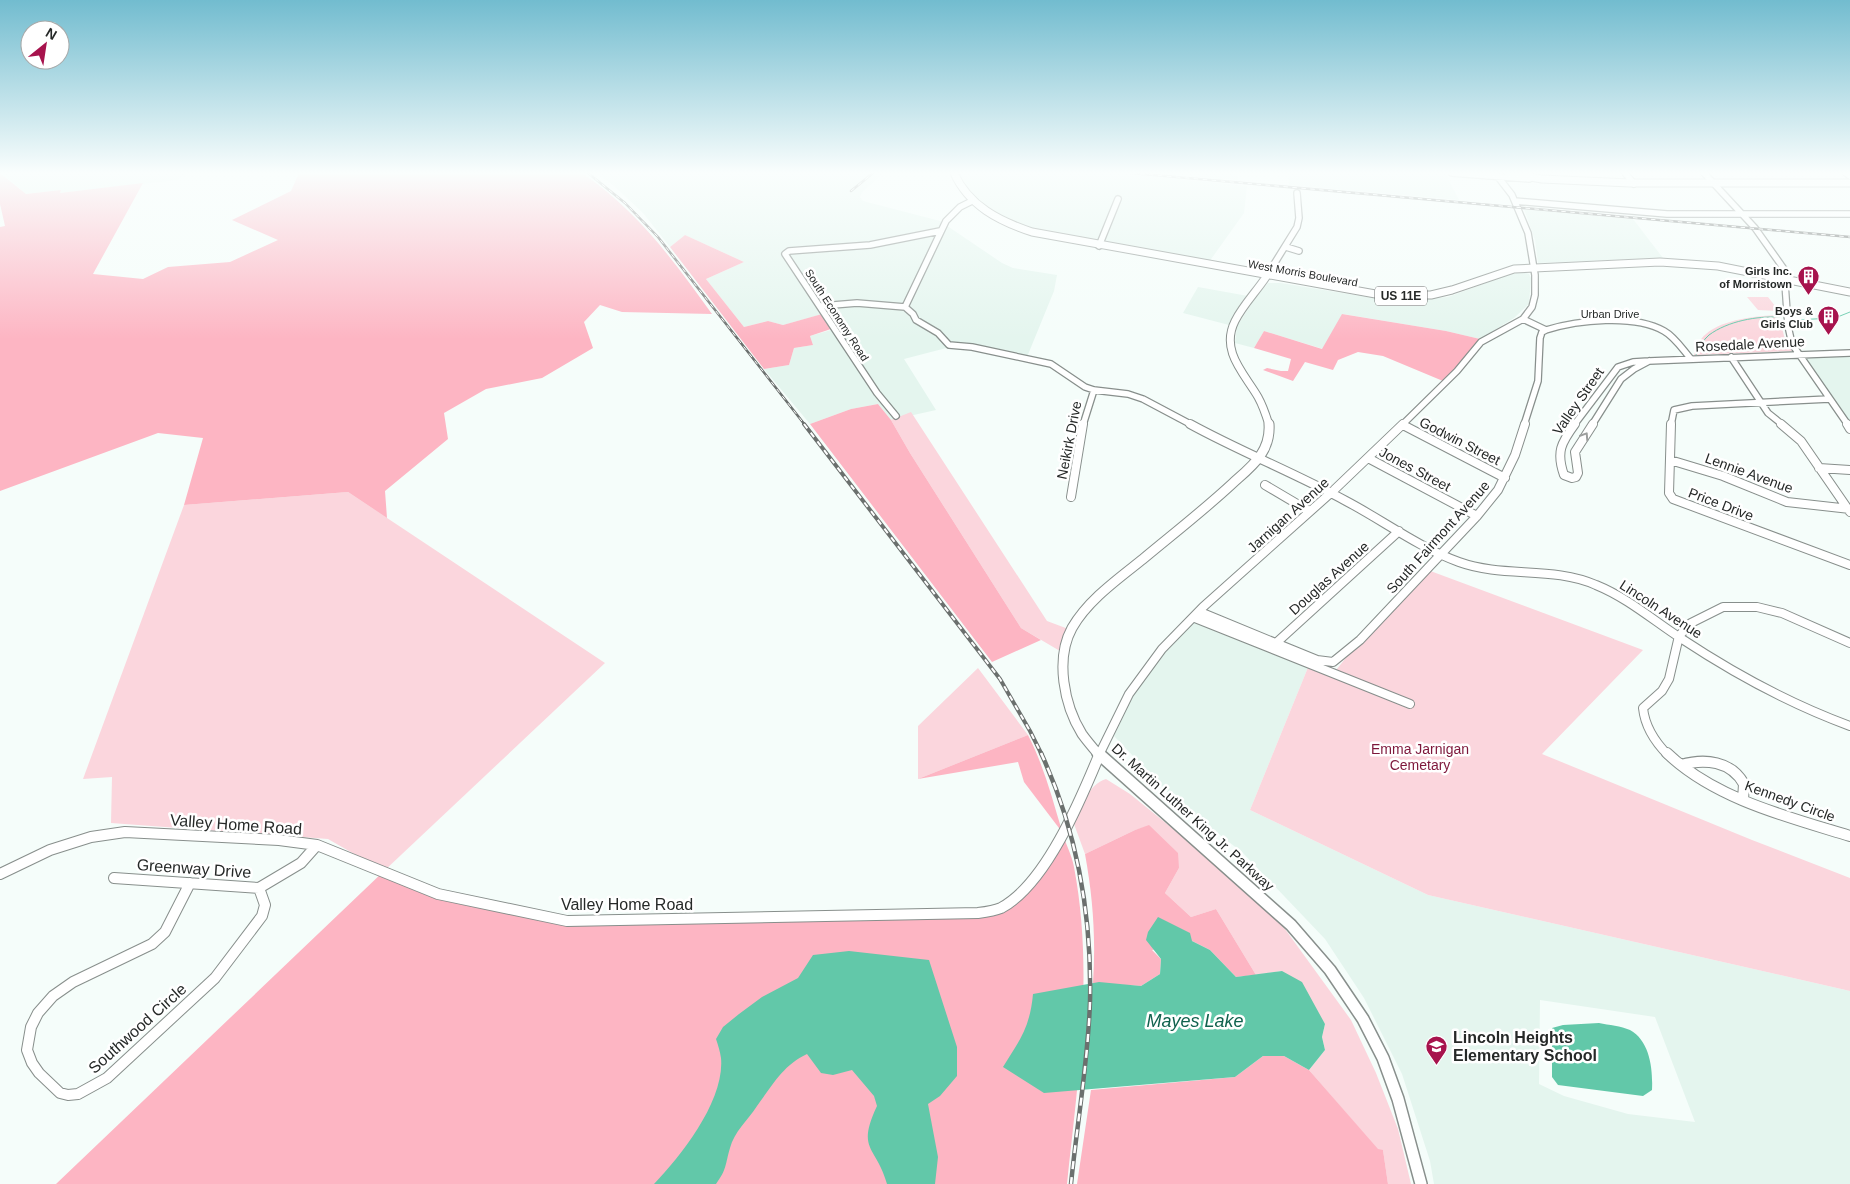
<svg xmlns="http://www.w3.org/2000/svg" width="1850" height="1184" font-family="Arial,sans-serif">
<rect width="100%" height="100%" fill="#f5fdfa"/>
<!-- built -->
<path fill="#e4f5ee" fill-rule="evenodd" d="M2 173H187L178 180 60 193 61 190 26 194Z
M596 173H884L862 192 860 197 863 201 940 221 1002 263 1013 268 1057 275 1054 291 1027 357 954 346 904 359 936 410 891 420 878 404 851 409 810 424 764 369 789 365 794 348 813 345 810 336 831 330 823 314 783 325 768 321 744 327 706 279 744 262 685 235 670 247 643 213 613 185Z
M958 173H1120L1247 186 1244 213 1209 262 1060 236 1019 225 990 211 969 194Z
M1157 173H1238V180L1165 174Z
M1288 173H1445L1459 200 1289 185Z
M1524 209 1633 219 1663 258 1538 263 1535 240Z
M1523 272 1529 274 1531 278 1529 304 1514 318 1480 339 1446 331 1343 314 1323 349 1264 331 1254 348 1235 343 1237 326 1243 317 1256 296 1268 283H1281L1373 298 1403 301 1448 297 1510 274Z
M1198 287 1248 296 1229 325 1183 313Z
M1850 353V429L1797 354Z
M1195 618 1309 665 1250 810 1428 895 1850 991V1184H1434L1430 1161 1402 1074 1364 998 1325 939 1243 853 1173 798 1114 736 1142 678 1152 663ZM1540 1000 1655 1017 1695 1122 1628 1114 1564 1096 1539 1084Z"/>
<!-- green -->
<path fill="#fbd6dd" d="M1747 297H1768L1779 311 1758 310Z
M1779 315 1784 336 1792 351 1694 355C1697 348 1700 338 1706 334 1723 319 1757 316 1779 315Z
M911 412 1047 621 1071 630 1065 654 1021 628 910 453 891 420Z
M348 492 605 663 384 871 328 839 111 823 112 777 83 779 184 505Z
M1425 569 1643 650 1542 754 1752 840 1850 878V991L1428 895 1250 810 1309 665 1333 674 1360 640Z
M978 668 1028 735 918 779V726Z
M1106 779 1130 794 1246 888 1285 929 1351 1020 1376 1073 1398 1129 1411 1184H1388L1383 1150H1378L1309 1070 1325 1050 1322 1037 1325 1024 1282 971 1256 975 1216 909 1191 917 1165 893 1179 868 1149 826 1135 830 1085 854 1074 824C1082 808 1087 785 1106 779Z"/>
<!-- forest -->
<path fill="#fdb5c3" d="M0 173 26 194 61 190 60 193 143 183 93 274 143 279 168 267 230 262 278 240 232 220 291 191 299 173H582C639 212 672 259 712 314L622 312 600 305 584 322 593 348 542 378 486 389 444 413 448 439 385 491 387 518 348 492 184 505 203 438 158 433 0 491V227L5 226 0 204Z
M685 235 744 262 706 279 744 327 768 321 783 325 822 314 831 329 810 336 813 345 794 348 789 365 764 369 670 247Z
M1342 314 1446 331 1480 339 1460 364 1443 381 1383 356 1358 352 1338 360 1333 370 1305 362 1293 381 1263 370 1267 368 1281 371H1288L1291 359 1254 348 1264 331 1322 349Z
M878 404 891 420 910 453 1021 628 1041 640 992 662 810 424 851 409Z
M1028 735C1044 766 1052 798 1062 831 1065 843 1072 855 1074 867 1094 972 1078 1079 1067 1184H56L384 871 405 881 567 921 993 911 1020 894 1062 832 1024 782 1018 762 918 779Z
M1149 825 1178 853 1179 868 1165 893 1191 917 1216 909 1256 975 1236 977 1210 950 1192 941 1152 950 1161 959 1160 974 1141 986 1093 983C1096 938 1093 898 1085 854L1135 830Z
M1263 1056H1284L1309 1070 1378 1149 1383 1150 1388 1184H1077L1091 1090 1235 1077Z"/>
<!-- water -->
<path fill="#62c8a9" d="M1158 917 1190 933 1192 941 1210 950 1236 977 1282 971 1302 982 1325 1024 1322 1037 1325 1050 1309 1070 1284 1056H1263L1235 1077 1044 1093 1003 1067C1020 1040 1030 1027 1033 994L1099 982 1141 986 1160 974 1161 959 1146 940 1148 932Z
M849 951 929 960 957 1047V1076L940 1096 928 1104 938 1157 935 1184H887C876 1145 856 1151 877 1106L874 1096 852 1070 833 1075 821 1073 807 1054C783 1065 772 1086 757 1106 748 1120 734 1132 730 1148 725 1165 727 1169 716 1184H654C682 1155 725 1100 721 1058 720 1051 718 1045 716 1039L723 1027 739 1014 762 997 798 978 813 955Z
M1599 1023C1609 1025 1621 1026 1630 1030 1650 1041 1653 1069 1652 1090L1643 1096 1558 1085 1552 1077V1028L1563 1025Z"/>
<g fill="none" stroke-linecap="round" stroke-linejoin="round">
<!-- stream -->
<path stroke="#62c8a9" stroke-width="1" d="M1793 320 1835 318 1850 312
M1696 355C1699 348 1703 340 1709 335 1728 321 1757 316 1779 317"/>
<defs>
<path id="minor-far2" d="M1452 173 1529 179
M1625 173 1634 184
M1704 173 1755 228 1784 269 1788 326 1792 344 1848 425
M1846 173 1850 176
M1515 201 1667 214H1850
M1099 246 1118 199
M1286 247 1299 251
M1266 277 1297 227 1299 218 1297 193
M821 306 857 303 905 307 913 314 916 320 938 333 949 345 972 347 1051 364 1085 387 1094 390 1128 394 1143 399 1192 425
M905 307 946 221 960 207 972 201
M1523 319 1546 330 1542 332 1540 338 1538 381 1524 425
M1546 330C1578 320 1634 314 1664 331 1675 337 1683 350 1691 359
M1731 357 1768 413 1783 425
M1649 361 1850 353
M896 416 877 393 785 254 789 251 870 245 940 231
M1083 425 1094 390
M1402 425 1457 371 1481 342 1523 319 1532 307 1535 295V275L1528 233 1512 195 1495 173
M1574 425 1618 367 1633 362 1649 361
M1592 425 1621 379 1634 369 1649 361
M1671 425 1674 410 1692 406 1829 399"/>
<path id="minor-far1" d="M1190 424C1241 452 1295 473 1346 501 1384 521 1418 547 1459 562 1503 578 1553 566 1596 585 1628 598 1654 621 1682 639 1735 674 1790 704 1850 726
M1575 424C1561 443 1556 452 1564 475L1572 478 1576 477 1578 473 1575 452 1593 424
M1671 424 1669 493 1673 499 1850 565
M1781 424 1801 441 1850 512
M1847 424 1850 429
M1403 425 1505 478
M1368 458 1477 516
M1670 460 1723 476 1787 502 1850 509
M1819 468 1850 470
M1265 485 1309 511
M1071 497 1083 424
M1200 612 1317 660 1333 662 1360 640 1477 516 1498 490 1515 455 1525 424
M1195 618 1410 704
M1275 644 1399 531
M1099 755 1129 694 1162 649 1203 607 1334 490 1403 424
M1668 755C1654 741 1645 727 1643 708L1662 691 1669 679 1679 636 1691 623 1723 607H1757L1782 613 1850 643"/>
<path id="minor" d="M1667 753C1715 799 1788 817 1850 836
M1681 765C1705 758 1731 761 1744 784L1743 800
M0 874 50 850 91 837 125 832 279 840 317 845 438 894 567 921 978 913C986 912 994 911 1001 908 1046 884 1081 799 1100 753
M114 878 259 888 301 863 317 845
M190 883 165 932 152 944 73 982 53 996 38 1013 31 1027 27 1050 32 1063 39 1073 60 1093 68 1095 78 1094 107 1078 215 978 262 916 265 905 259 888"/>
<path id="major-far2" d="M954 173C969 206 999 221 1032 232L1381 295H1431L1452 290 1514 269 1660 262 1718 266 1850 292
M1508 173 1542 179 1630 183H1850
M1266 277C1256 292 1243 305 1235 321 1220 351 1244 373 1258 397 1263 406 1266 415 1269 425"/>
<path id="major-far1" d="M1099 755C1093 748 1087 741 1082 734 1064 705 1055 659 1072 628 1088 600 1118 579 1143 559 1173 534 1204 510 1233 483 1252 466 1271 452 1269 424"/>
<path id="major" d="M1098 753 1291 925 1330 970 1363 1019 1383 1058 1398 1099 1421 1184"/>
</defs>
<!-- minor-far2 casing -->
<use href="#minor-far2" stroke="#888f8c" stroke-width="8"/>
<!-- minor-far1 casing -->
<use href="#minor-far1" stroke="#888f8c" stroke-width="10"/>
<!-- minor casing -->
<use href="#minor" stroke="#888f8c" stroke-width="12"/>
<!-- major-far2 casing -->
<use href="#major-far2" stroke="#888f8c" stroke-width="9"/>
<!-- major-far1 casing -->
<use href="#major-far1" stroke="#888f8c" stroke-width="11"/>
<!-- major casing -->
<use href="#major" stroke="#888f8c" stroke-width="14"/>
<!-- minor-far2 -->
<use href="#minor-far2" stroke="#fff" stroke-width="5.5"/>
<!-- minor-far1 -->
<use href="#minor-far1" stroke="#fff" stroke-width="8"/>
<!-- minor -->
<use href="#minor" stroke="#fff" stroke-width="10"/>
<!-- major-far2 -->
<use href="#major-far2" stroke="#fff" stroke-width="7"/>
<!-- major-far1 -->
<use href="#major-far1" stroke="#fff" stroke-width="9"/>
<!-- major -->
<use href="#major" stroke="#fff" stroke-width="11"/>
<defs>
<path id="rail-far2" d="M588 173 625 203 658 237 805 425
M1131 173 1850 237
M851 191 873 173"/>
<path id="rail-far1" d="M804 424 1000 679 1030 731 1042 755"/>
<path id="rail" d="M1041 753C1077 831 1092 917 1090 1002 1088 1063 1077 1123 1071 1184"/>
</defs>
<!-- rail-far2 casing -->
<use href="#rail-far2" stroke="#6b706e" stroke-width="2.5"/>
<!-- rail-far1 casing -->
<use href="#rail-far1" stroke="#6b706e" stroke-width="4"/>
<!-- rail casing -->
<use href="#rail" stroke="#6b706e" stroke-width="4.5"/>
<!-- rail-far2 -->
<use href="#rail-far2" stroke="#fff" stroke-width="1" stroke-dasharray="4.5" stroke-linecap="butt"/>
<!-- rail-far1 -->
<use href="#rail-far1" stroke="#fff" stroke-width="2" stroke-dasharray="5.5" stroke-linecap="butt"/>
<!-- rail -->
<use href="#rail" stroke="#fff" stroke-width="2.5" stroke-dasharray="8" stroke-linecap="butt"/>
</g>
<!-- one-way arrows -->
<defs><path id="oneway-chevron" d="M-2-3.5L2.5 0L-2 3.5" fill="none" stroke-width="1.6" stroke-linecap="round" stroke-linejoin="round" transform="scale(1.25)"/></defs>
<use stroke="#9d9f9e" href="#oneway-chevron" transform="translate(1585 436) rotate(-57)"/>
<!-- sky -->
<linearGradient id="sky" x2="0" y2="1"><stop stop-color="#72bccf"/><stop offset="0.51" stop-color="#fafefd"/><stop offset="1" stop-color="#fafefd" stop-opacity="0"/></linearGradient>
<rect width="1850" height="339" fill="url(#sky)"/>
<!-- icons -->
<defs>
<symbol id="building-pin" viewBox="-11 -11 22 30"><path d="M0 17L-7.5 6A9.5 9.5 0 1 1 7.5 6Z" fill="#a7134d" stroke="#fff"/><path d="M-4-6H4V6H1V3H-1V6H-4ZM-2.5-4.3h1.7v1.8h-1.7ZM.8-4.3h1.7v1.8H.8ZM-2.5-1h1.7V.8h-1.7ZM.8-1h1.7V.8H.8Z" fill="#fff"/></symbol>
<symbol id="school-pin" viewBox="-11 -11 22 30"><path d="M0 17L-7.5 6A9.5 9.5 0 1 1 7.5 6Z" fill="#a7134d" stroke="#fff"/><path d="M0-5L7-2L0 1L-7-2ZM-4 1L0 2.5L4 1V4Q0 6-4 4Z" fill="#fff"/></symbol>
</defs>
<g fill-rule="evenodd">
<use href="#building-pin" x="1796" y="264" width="25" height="34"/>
<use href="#building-pin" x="1816" y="304" width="25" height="34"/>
<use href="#school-pin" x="1424" y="1034" width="25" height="34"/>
</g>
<g text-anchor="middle" stroke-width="5" stroke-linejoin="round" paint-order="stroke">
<!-- far-poi labels -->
<g font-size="11" font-weight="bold" fill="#262928" stroke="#fff" text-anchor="end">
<text x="1792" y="275">Girls Inc.<tspan x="1792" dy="13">of Morristown</tspan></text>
<text x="1813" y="315">Boys &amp;<tspan x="1813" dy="13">Girls Club</tspan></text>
</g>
<!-- far-street labels -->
<g font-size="11" fill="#262928" stroke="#fff">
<text transform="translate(1303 273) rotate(10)" y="4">West Morris Boulevard</text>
<text x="1610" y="318">Urban Drive</text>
<text transform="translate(837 315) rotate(57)" y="4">South Economy Road</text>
</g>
<!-- shield labels -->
<rect fill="#fff" stroke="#676968" stroke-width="1" x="1375" y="286.5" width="52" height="19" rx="4"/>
<g font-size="12" font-weight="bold" fill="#262928">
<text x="1401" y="300">US 11E</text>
</g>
<!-- street labels -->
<g font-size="14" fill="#262928" stroke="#fff">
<text transform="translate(1750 344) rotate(-3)" y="5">Rosedale Avenue</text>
<text transform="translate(1578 401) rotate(-55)" y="5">Valley Street</text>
<text transform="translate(1069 440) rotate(-79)" y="5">Neikirk Drive</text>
<text transform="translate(1460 441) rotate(27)" y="5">Godwin Street</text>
<text transform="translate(1415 469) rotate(28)" y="5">Jones Street</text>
<text transform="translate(1749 473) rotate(20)" y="5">Lennie Avenue</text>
<text transform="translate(1721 504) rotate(21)" y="5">Price Drive</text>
<text transform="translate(1288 515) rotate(-42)" y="5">Jarnigan Avenue</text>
<text transform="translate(1438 537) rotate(-48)" y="5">South Fairmont Avenue</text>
<text transform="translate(1329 578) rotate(-42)" y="5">Douglas Avenue</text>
<text transform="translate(1661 609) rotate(33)" y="5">Lincoln Avenue</text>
<text transform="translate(1790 801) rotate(20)" y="5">Kennedy Circle</text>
<text transform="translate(1193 817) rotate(42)" y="5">Dr. Martin Luther King Jr. Parkway</text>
</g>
<!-- park labels -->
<g font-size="14" fill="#7d173b" stroke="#fff">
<text x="1420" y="754">Emma Jarnigan<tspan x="1420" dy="16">Cemetary</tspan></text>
</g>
<!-- near-street labels -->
<g font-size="16" fill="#262928" stroke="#fff">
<text transform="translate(236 824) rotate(4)" y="6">Valley Home Road</text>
<text transform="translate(194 868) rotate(4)" y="6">Greenway Drive</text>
<text x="627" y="910">Valley Home Road</text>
<text transform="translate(137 1028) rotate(-42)" y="6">Southwood Circle</text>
</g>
<!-- near-poi labels -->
<g font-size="16" font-weight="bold" fill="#262928" stroke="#fff" text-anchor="start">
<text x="1453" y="1043">Lincoln Heights<tspan x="1453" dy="18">Elementary School</tspan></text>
</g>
<!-- near-water labels -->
<g font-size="18" font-style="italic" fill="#10624e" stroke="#fff">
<text x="1195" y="1027">Mayes Lake</text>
</g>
</g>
<!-- north arrow -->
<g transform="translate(45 45) rotate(30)"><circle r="24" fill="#ffffff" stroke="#a8a9a9"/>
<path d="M0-4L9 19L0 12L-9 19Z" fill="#a7134d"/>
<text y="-8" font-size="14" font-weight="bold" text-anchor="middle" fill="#262928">N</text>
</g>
</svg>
